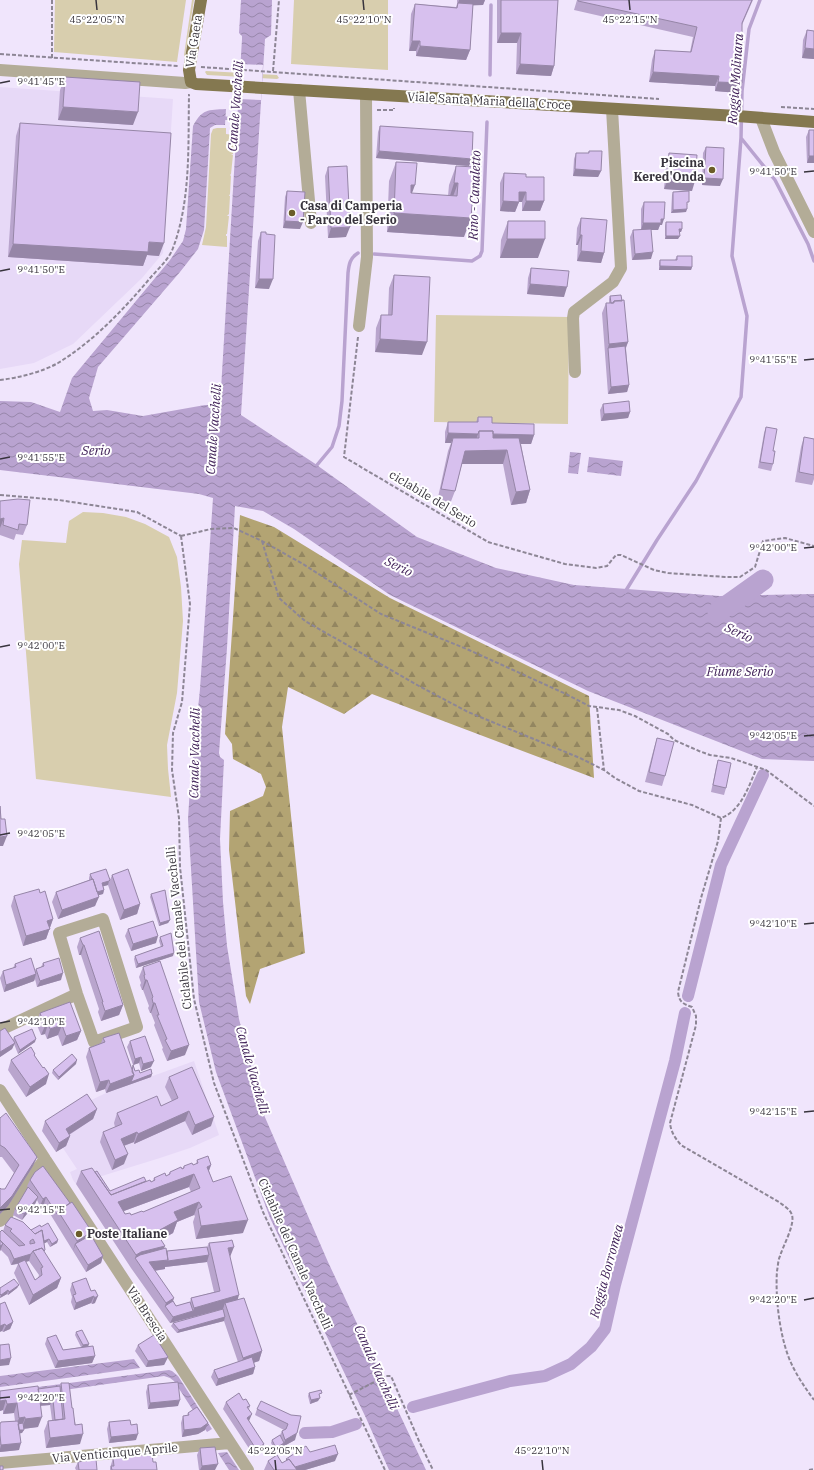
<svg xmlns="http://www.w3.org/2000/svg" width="814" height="1470" font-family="'IBM Plex Serif',serif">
<defs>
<pattern id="forest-firs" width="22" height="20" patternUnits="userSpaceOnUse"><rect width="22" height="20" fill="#b3a473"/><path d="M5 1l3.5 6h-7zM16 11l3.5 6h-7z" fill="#938660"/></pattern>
<pattern id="water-waves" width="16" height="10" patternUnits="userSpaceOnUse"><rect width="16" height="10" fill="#b9a3d0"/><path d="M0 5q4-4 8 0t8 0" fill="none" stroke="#9786aa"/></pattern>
</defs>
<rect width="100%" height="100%" fill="#f0e5fc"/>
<!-- built -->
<path fill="#e7d9f7" d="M0 87 173 99 163 253 142 278 73 344 34 363 0 369Z
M194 1061 219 1135 190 1148 160 1158 76 1184 73 1180 70 1172 77 1169 63 1148 62 1139 83 1104 106 1093Z"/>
<!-- green -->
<path fill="#d8ceae" d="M55 0H186L177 62 54 52Z
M192 0H194L185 57 184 55Z
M294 0H388V70L291 64Z
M206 71 277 75 279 78 277 79 207 75 205 72Z
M217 128H226V134L234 135 233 154 231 155H233L231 174 230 175 231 176 230 194 229 196H230L229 214 227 216H229L227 234H226V236H227V247L202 245 206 227 211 134 213 129Z
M436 315 569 317 568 424 434 422Z
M83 512 103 513 126 517 145 524 169 537 177 557 181 587 183 621 177 693 167 745 168 769 171 797 36 779 19 564 22 540 66 543 69 521Z"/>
<!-- forest -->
<path fill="url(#forest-firs)" d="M240 515 274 527 390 598 589 696 594 778 372 694 344 714 288 687 282 727 305 953 260 969 250 1004 246 996 229 850 230 811 263 796 266 787 261 774 233 759 232 744 225 734Z"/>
<!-- water -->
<path fill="url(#water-waves)" d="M241 0H272L271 35 265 39 241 415 314 463 417 537 496 568 574 585 720 596 814 594V761L762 759 588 691 390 595 294 529 263 511 235 506 227 648 219 753 220 757 224 760 220 839 223 902 227 946 239 1019 264 1115 328 1262 426 1470H389L366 1418 270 1218 216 1072 199 1002 188 819 190 787 200 689 213 498 199 494 0 470V401L31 402 60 412 72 378 170 260 183 241 186 229 193 126C202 109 208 110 226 109L225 125H215L210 128 204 230 198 249 180 272 98 367 89 398 93 411 107 410 143 416 205 405 220 406 242 39V36L239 33Z
M570 452 581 453 578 474 568 473Z
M589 457 623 461 621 476 587 472Z
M134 1359 140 1368 0 1387V1376Z
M169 1370 172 1371 178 1376 212 1429 207 1432 174 1381 170 1378 164 1376 0 1399V1392Z
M227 1452 239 1470H229L218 1453Z"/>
<!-- pier -->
<path fill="#f0e5fc" d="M241 64 263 65 261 100 239 99Z"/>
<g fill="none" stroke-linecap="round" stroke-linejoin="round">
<!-- stream -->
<path stroke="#b9a3d0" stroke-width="3.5" d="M760 0 749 29 742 91 741 138 775 180 808 244 814 261
M490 75 491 5
M221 118 241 119
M374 254 472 261 480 256 482 251 487 122
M317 465 332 447 339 426 342 401 348 273C349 264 350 258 358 253
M625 592 657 540 696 481 741 397 747 316 732 256 741 138"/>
<!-- canal -->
<path stroke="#b9a3d0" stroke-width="12" d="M688 996 721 865 763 775
M413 1407 510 1381 545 1376 571 1364 591 1347 605 1329 615 1285 675 1061 685 1013
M305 1433 332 1432 356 1424"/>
<!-- river -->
<path stroke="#b9a3d0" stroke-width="21" d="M718 612 763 580"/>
<!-- path -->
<path stroke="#8d8695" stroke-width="2" stroke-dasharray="4 2" stroke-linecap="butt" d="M0 54 178 66
M52 58V0
M201 67 659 99
M273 71 279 0
M781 107 814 109
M377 110H394V108
M358 337 344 457 488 542 565 564 596 568 607 566 616 555H621L654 570 668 573 725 577H740L755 567 763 541 785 538 814 546
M0 380C18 378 42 372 58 363 94 341 124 309 151 277 159 268 169 259 173 248 191 200 188 146 189 95H188
M0 495 59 500 137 512 181 536
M181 536 190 604 182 702 173 733 172 770 179 818 180 867 194 999 214 1083 263 1212 385 1470
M181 536 211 529 234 528 262 541 303 564 381 614 469 650 566 694 589 706 619 710 635 716 668 734 674 740 699 751 710 755 731 758 766 770 814 806
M262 541 279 598 305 621 419 686 468 712 580 758 604 770 615 778 639 791 692 805 721 818C741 811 749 786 757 767
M597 708 604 770
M721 818 718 841 701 898 678 992C679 1002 683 1004 692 1007L696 1016V1025L670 1123C671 1132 675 1138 681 1145L779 1202C784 1206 790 1209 792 1215 795 1225 783 1246 780 1256 778 1260 778 1266 777 1271 775 1298 780 1342 793 1367 799 1379 806 1389 814 1400
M349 1395 386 1376H391L419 1441 433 1470
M809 1470 814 1469"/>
<!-- minor -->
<path stroke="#b3ac97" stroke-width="12" d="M0 70 185 83 191 82
M299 90 311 223
M761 118 774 152 814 232
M359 326 367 257 366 94
M575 372 573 318 574 312 613 282 621 268 612 109
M103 919 137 1027 94 1042 77 994 59 933Z
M0 1030 77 994
M0 1090 248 1470
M0 1221 7 1215 27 1182 45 1159
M0 1463 230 1443"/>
<!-- major -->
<path stroke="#847850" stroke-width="12" d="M201 0 189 70 191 82 196 84 737 116 814 122"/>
</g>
<!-- wall -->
<path fill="#b9a5cd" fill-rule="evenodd" d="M457 0H485L483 5H473L470 50 466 60 416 56V51H409L411 14 415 4 456 7 457 4Z
M497 0H558L554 66 551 76 516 74 517 43H497Z
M577 0H753L742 25 738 93 715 91V86L649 82 652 60 655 50 690 52 693 37 574 10Z
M807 30 814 31V59L802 58 803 40Z
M65 77 133 125 58 120 60 90Z
M20 123 159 256 147 255 143 266 8 257 16 136Z
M380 126 469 166 376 158 378 132Z
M809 130H814V163H807L806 137Z
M706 147 720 186 702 185 703 153Z
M589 151 601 171 598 177 573 176 574 159 576 153H588Z
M669 153 692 191 664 189 666 163Z
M396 162 412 194 448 196 449 185 456 166 464 237 387 232 389 181Z
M328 167 346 237 328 238 325 176Z
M504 173 526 177 544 201 540 211H522V202H519L515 212 500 211V183Z
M287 191 300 229 283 228 285 197Z
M673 192 688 205H687L686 212 671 213 672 195Z
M644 202 662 225H660L658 230H651V259L632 260 630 237 633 230H641V209Z
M581 218 604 253 601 263 577 261 578 245H576L577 228Z
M508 221 538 258H500L501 240Z
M666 222 682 229 681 232H679L678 239H665V226Z
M261 232 269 289 255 288 258 241Z
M677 256 692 267 691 270H659V263L660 260H675Z
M531 268 564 297 527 294 528 278Z
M394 275 422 355 375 352 376 328 381 315H388L389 288Z
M610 296 622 301 628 342 626 348 629 385 627 392 608 394 602 313 606 303H609V299Z
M603 404 630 412 628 418 601 421 600 410Z
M478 417 492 423 534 435 531 444H521L530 490 526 503 511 505 503 464H462L455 491 450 504 437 502 448 451 451 443H445V432L448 422H476Z
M766 427 773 464 771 471 758 468 764 433Z
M804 437 814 439V479L812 485 795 482 801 447Z
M0 501 27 525 23 535 16 534 14 540 0 535Z
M657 738 665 776 662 786 645 782 654 748Z
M718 760 726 788 724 795 711 792 716 767Z
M90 874 110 880 112 875 140 904 137 914 120 920 108 885 103 886 104 890 103 894 98 895 95 906 58 919 52 902 56 892 89 880V878Z
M40 893 53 919 46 939 23 946 11 906 14 896Z
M151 894 170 920 168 923 159 926 150 897Z
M128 929 156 943 131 951 125 936Z
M160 937 173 956 136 968 134 959 135 956 161 947 159 941Z
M80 938 123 1005 119 1015 101 1021 98 1012 99 1009 81 955H79L77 947Z
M43 963 61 980 37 987 35 979 34 981 4 992 0 978 3 971 13 968 15 964 35 971 36 969 41 967Z
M143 967 185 1055 167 1061 162 1049 163 1048 154 1025 155 1023 151 1013H150L148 1008 149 1006 143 990H142L140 985 141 983 139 977Z
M40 1013 81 1031 77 1040 62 1046 58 1035 47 1039 45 1034 41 1035 36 1023Z
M0 1031 13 1040 14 1037 35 1042 18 1054 14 1044 12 1049 0 1057Z
M103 1038 132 1070 133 1065 127 1047 130 1041 151 1067 141 1071 139 1063 133 1065 135 1071 140 1073 152 1074 151 1077 106 1093 105 1089 96 1092 86 1057 89 1048 101 1043Z
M35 1054V1056L46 1084 26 1097 8 1070 11 1060Z
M76 1064 58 1080 52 1073 53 1070Z
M169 1077 211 1126 192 1135 185 1121 134 1144V1142L124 1146V1164L112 1170 100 1142 103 1132 115 1127 114 1123 117 1113 161 1106 172 1101 165 1087Z
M97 1109 93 1119 69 1135 70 1136 66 1146 56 1152 42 1131 45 1121Z
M0 1118 37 1157 33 1166 8 1206 0 1214V1188L1 1189H5L14 1173 2 1157H0Z
M197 1160 211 1165 209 1171 213 1182 243 1233 196 1239 193 1222 195 1216 194 1215 177 1222 173 1233 161 1240 164 1249 167 1251 207 1247 209 1243 230 1257 238 1299 262 1351 259 1361 253 1363 255 1367 253 1374 216 1386 211 1377 214 1370 238 1362 224 1321 177 1333 171 1326 173 1323 223 1309 170 1323 131 1268 76 1184 81 1171 110 1191 146 1181 151 1182 153 1181 154 1178 166 1176 168 1175 170 1172 182 1169 184 1166 193 1165 196 1164ZM189 1187 191 1192 143 1212 131 1215 125 1214 124 1211ZM207 1262 214 1292 191 1298 190 1302 176 1306 155 1271 165 1269V1267Z
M30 1180 91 1235 103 1256 101 1263 86 1272 44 1204 40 1206 37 1200 35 1204 22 1220 13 1215 15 1209 29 1189 27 1186Z
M5 1225 31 1230 41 1227 58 1240 57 1243 50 1247 47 1242 44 1243 45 1250 44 1252 61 1278 57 1288 29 1305 14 1273 18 1264 11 1265 8 1257 1 1250 0 1251V1232L3 1231ZM29 1261 39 1275 38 1278 35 1280 26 1262Z
M72 1283 91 1291 95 1290V1303L92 1304 91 1303 74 1310 71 1302 72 1297 70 1290Z
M19 1285 17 1288 8 1295 7 1294 0 1298V1288Z
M0 1304 13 1322 10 1329 3 1332 2 1331Z
M76 1332 88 1346 95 1356 92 1363 55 1368 45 1344 47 1338 63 1350 81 1347 75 1335Z
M138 1345 168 1357 164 1365 146 1367 135 1351Z
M61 1383 72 1408 80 1444 46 1448 44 1431 48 1421 52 1420 50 1405 40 1406 38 1427 23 1429 22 1433H20L19 1450 0 1452V1424L15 1421 14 1413 3 1414V1410L0 1411V1391L38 1389 60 1386Z
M148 1385 178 1406 148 1409 146 1392Z
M309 1393 320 1397H319L318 1401 310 1404 308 1396Z
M243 1400 250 1406 249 1409V1421L264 1444 261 1450 254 1456 223 1409 226 1402Z
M257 1409 291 1415 295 1440 275 1451 271 1443 272 1440 280 1435 282 1431 284 1430 255 1415Z
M188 1413 205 1430 198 1434 182 1437 181 1423 183 1416H187Z
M109 1422 131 1425 136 1440 109 1443 107 1429Z
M200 1448 215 1470H199L197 1455Z
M310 1452 335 1461 305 1470H264L268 1461 282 1463 286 1461V1459Z
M113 1458 153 1462 157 1470H110V1468Z
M78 1462 97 1470H76L75 1468Z"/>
<!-- shaded-wall -->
<path fill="#9686a7" d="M459 0H485L483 5 457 6Z
M501 33H521L517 43H497Z
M412 41H420L416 51H409Z
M420 46 470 50 466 60 416 56Z
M805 48 814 49V59L802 58Z
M520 64 554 66 551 76 516 74Z
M653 72 719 76 715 86 649 82Z
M718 82 742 83 738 93 715 91Z
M63 107 138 112 133 125 58 120Z
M379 151 472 159 469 166 376 158Z
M809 156H814V163H807Z
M575 169 601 171 598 177 573 176Z
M704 178 723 179 720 186 702 185Z
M668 179 695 181 692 191 664 189Z
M454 183H458L451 202H448Z
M411 185H415L408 204Z
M519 192H526L522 202H518H519L515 212 500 211 503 201Z
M526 201H544L540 211H522Z
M687 209 686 212 671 213 673 210Z
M394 213 471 218 464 237 387 232Z
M661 219H664L662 225H660L658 230H641L643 223Z
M285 221 303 222 300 229 283 228Z
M350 227 346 237 328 238 331 228Z
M679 229H682L681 232H678Z
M580 235H582L578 245H576Z
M666 236H680L678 239H665Z
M507 239H545L538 258H500Z
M149 242 164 243 159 256 147 255 143 266 8 257 13 244Z
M581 251 604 253 601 263 577 261Z
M653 252 651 259 632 260 635 254Z
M660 266 692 267 691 270H659Z
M259 279H273L269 289 255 288Z
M530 284 567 287 564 297 527 294Z
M380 339 427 342 422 355 375 352Z
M628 342 624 352 608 348 609 344Z
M629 385 627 392 608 394 611 387Z
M630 412 628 418 601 421 604 414Z
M448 433 478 434 475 444 453 438 451 443H445Z
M479 434 534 435 531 444H477L479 438Z
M507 450 503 464H460L465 451Z
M530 490 526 503 511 505 516 492Z
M4 518 0 528V519Z
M7 836 3 846H0V837Z
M109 881 108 885 101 887 102 883Z
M104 890 103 894 92 897 93 894Z
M99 897 95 906 58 919 62 910Z
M140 904 137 914 120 920 124 910Z
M53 919 46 939 23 946 26 936 47 921Z
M170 920 168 923 159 926 160 923Z
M158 936 156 943 131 951 133 944Z
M83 945H84L81 955H79Z
M174 953 173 956 136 968 138 964Z
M63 973 61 980 37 987 40 981Z
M36 974 34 981 4 992 6 985Z
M145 980H147L143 990H142Z
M153 1003H155L151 1013H150Z
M123 1005 119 1015 101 1021 105 1011Z
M48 1024 45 1034 41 1035 45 1026Z
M62 1025 58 1035 47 1039 50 1029Z
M81 1031 77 1040 62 1046 66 1036Z
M36 1039 35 1042 18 1054 20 1050Z
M15 1043 12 1049 0 1057V1052Z
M189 1045 185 1055 167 1061 171 1051Z
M141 1057 139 1063 133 1065 135 1059Z
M77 1060 76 1064 58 1080 59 1077Z
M154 1061 151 1067 141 1071 143 1064Z
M49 1074 46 1084 26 1097 30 1087Z
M152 1074 151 1077 106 1093 110 1084 134 1075Z
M109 1080 105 1089 96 1092 100 1082Z
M97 1109 93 1119 62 1139 66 1129Z
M189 1111 185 1121 134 1144 138 1134Z
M214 1117 211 1126 192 1135 195 1125Z
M137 1132 134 1142 117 1148 121 1139Z
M70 1136 66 1146 56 1152 59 1143Z
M128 1154 124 1164 112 1170 115 1160Z
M37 1157 33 1166 8 1206 0 1214V1208Z
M211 1165 206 1178 207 1167Z
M194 1174 189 1187 113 1215 109 1201Z
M38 1197 35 1204 22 1220 24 1214Z
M46 1197 44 1204 40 1206 43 1199Z
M199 1202 194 1215 177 1222 173 1233 151 1245 156 1232 174 1212Z
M248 1220 243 1233 196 1239 201 1226Z
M92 1232 88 1242 75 1244 73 1251 77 1241Z
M49 1239 47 1242 41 1245 42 1241Z
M58 1240 57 1243 50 1247 52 1244Z
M3 1244 0 1251V1246Z
M165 1246 160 1259 135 1258 136 1255 141 1252Z
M234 1247 230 1257 228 1248Z
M31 1254 29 1261 11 1265 14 1259Z
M209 1255 207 1262 165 1267V1269L145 1272 149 1262Z
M103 1256 101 1263 86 1272 88 1265Z
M61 1278 57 1288 29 1305 33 1295Z
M19 1285 17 1288 8 1295 9 1292Z
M8 1290 7 1294 0 1298 1 1295Z
M239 1295 236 1305 225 1303 223 1309 170 1323 173 1317 193 1311 194 1308Z
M94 1296 91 1303 74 1310 76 1303Z
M98 1296 95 1303 92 1304 94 1298Z
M174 1298 171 1308 165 1306 166 1303Z
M225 1317 224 1321 177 1333 179 1330Z
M13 1322 10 1329 3 1332 6 1326Z
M5 1324 2 1331 0 1332V1326Z
M89 1344 88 1347 81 1348 83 1345Z
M262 1351 259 1361 240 1367 243 1358Z
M95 1356 92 1363 55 1368 58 1361Z
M168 1357 164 1365 146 1367 148 1361Z
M11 1358 9 1365 0 1366V1360Z
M255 1367 253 1374 216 1386 218 1379Z
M320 1398 318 1401 310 1404 311 1400Z
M53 1399 50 1405 36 1406 38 1400Z
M6 1400 3 1410 0 1411V1401Z
M180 1400 178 1406 148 1409 150 1403Z
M17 1403 14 1413 3 1414 7 1404Z
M252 1414 249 1421 244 1424 247 1418Z
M25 1417 22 1427H16L19 1418Z
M42 1417 38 1427 22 1429 25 1419Z
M208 1423 205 1430 198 1434 182 1437 184 1430Z
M18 1430H24L22 1433 17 1434Z
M297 1433 295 1440 275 1451 276 1448 284 1443 285 1440Z
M83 1434 80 1444 46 1448 50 1438Z
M138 1434 136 1440 109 1443 111 1437Z
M21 1443 19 1450 0 1452V1449L1 1445Z
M264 1444 261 1450 254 1456 256 1449Z
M338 1454 335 1461 305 1470H291L292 1468Z
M218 1464 215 1470H200L202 1466Z"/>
<!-- building -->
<path fill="#d7c0ee" stroke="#9686a7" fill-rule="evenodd" d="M501 0H558L554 66 520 64 521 33H501Z
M578 0H752L742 23V83L718 82 719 76 653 72 655 50 691 52 697 27 578 1Z
M458 3 473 4 470 50 420 46V41H412L415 4 457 8Z
M807 30 814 31V49L805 48Z
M65 77 140 82 138 112 63 107Z
M20 123 171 133 164 243 149 242 148 252 13 244Z
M380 126 473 132 472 159 379 151Z
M809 130H814V156H809Z
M706 147 724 148 723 179 704 178Z
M589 151H602L601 171 575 169 576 153H589Z
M669 153 697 155 695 181 668 179Z
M396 162 417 163 415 185H411V193L457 196 458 183H454L456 166 475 167 471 218 394 213Z
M347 166 350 227 331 228 328 167Z
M504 173 526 174V177H544V201H526V192H519V202L503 201Z
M287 191 305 192 303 222 285 221Z
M689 191V202H687V209L673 210V192Z
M644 202H665L664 219H661V223H643Z
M581 218 607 220 604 253 581 251 582 235H580Z
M508 221H545V239H507Z
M666 222H682V229H679L680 236H666Z
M651 229 653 252 635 254 633 230Z
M261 232H266V234L275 235 273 279H259Z
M677 256H692V267L660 266V260H677Z
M531 268 569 271 567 287 530 284Z
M394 275 430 277 427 342 380 339 381 315H392Z
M621 295 622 301H614L613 303H611L610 296Z
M624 300 628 342 609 344 606 303H614V301Z
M625 346 629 385 611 387 608 348Z
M629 401 630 412 604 414 603 404Z
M478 417H492V423L534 424V435L493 434V431H479L478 434 448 433V422H478Z
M766 427 777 429 773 451H775L773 464 760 462Z
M479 431H493V438H519L530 490 516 492 507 450 465 451 455 491 441 489 453 438H479Z
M804 437 814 439V475L799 472Z
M18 499 30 500 27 525 19 524 18 530 3 525 4 518 0 519V501Z
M657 738 674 742 665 776 649 772Z
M718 760 731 763 726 788 713 785Z
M0 806 1 819H5L7 836 0 837Z
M106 869 110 880 109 881 102 883 104 890 97 892 93 879H92L90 874Z
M128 869 140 904 124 910 112 875Z
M93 879 99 897 62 910 56 892Z
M39 889 40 893 45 891 53 919 47 921 50 929 26 936 14 896Z
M165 890 170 920 160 923 151 894Z
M153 921 158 936 133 944 128 929Z
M99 931 123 1005 105 1011 102 1002H103L84 945H83L80 938Z
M171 933 174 953 138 964 135 956 163 946 160 937Z
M31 958 36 974 6 985 3 971 16 967 15 964Z
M59 958 63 973 40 981 36 969 44 966 43 963Z
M160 961 189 1045 171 1051 165 1040 167 1039 157 1015H159L155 1003H153L152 998 153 997 147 980H145L144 975H145L143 967Z
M70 1002 81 1031 66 1036 62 1025 50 1029 48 1024 45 1026 40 1013Z
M5 1028 15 1043 0 1052V1031Z
M32 1029 36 1039 20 1050 14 1037Z
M119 1033 134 1075 110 1084 109 1080 100 1082 89 1048 105 1042 103 1038Z
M145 1036 154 1061 143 1064 141 1057 135 1059 130 1041Z
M31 1047 35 1054 34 1055 43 1068 44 1067 49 1074 30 1087 11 1060Z
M72 1054 77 1060 59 1077 53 1070Z
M133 1065 135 1071 139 1070 140 1073 151 1069 152 1074 131 1082 134 1075 132 1072Z
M192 1067 214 1117 195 1125 189 1111 138 1134 137 1132 121 1139 128 1154 115 1160 103 1132 122 1124 117 1113 157 1096 161 1106 178 1098 169 1077Z
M87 1094 97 1109 66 1129 70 1136 59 1143 45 1121Z
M6 1113 37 1157 12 1196 0 1208V1188L1 1189H5L19 1165 5 1148 0 1145V1118Z
M208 1156 211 1165 207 1167 213 1182 231 1176 248 1220 201 1226 198 1209 202 1207 199 1202 174 1212 178 1220 156 1232 165 1246 141 1252 136 1255 81 1171 92 1168 111 1195 150 1180 151 1182 155 1180 154 1178 165 1173 166 1176 170 1174V1172L181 1167 182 1169 184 1168V1166L192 1163 193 1165 198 1163 197 1160ZM194 1174 200 1188 143 1212 142 1211 131 1215 130 1213 125 1214 118 1202Z
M43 1166 70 1203 58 1211 57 1214 46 1197 43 1199 30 1180 35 1172Z
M97 1171 110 1191 144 1177 146 1181 111 1195 95 1172Z
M28 1187 38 1197 24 1214 15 1209Z
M72 1202 92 1232 77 1241 58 1211Z
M11 1217 23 1222 35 1234 42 1230 45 1250 44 1251 42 1248 33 1251 31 1254 14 1259 10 1250 0 1240V1232L2 1230 19 1246 25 1245 10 1231 12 1229 5 1225ZM33 1239 35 1243 30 1244V1241Z
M48 1223 58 1240 52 1244 49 1239 44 1241 42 1230 35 1234 31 1230 40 1225 41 1227Z
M91 1235 103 1256 88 1265 75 1244Z
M0 1240 3 1244 0 1246Z
M232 1240 234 1247 228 1248 239 1295 194 1308 191 1298 220 1291 209 1243 228 1241Z
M207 1247 209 1255 168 1261 167 1251Z
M42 1248 61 1278 33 1295 18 1263 25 1260 35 1280 42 1275 41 1268 43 1267 33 1251Z
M166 1248 168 1260 149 1262 174 1298 166 1303 135 1258 140 1255Z
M86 1278 91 1291 95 1290 98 1296 94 1298V1296L76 1303 73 1295 76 1294 72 1283Z
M14 1279 19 1285 9 1292 8 1290 1 1295 0 1294V1288Z
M244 1298 262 1351 243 1358 225 1303Z
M173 1301 176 1306 190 1302 193 1311 173 1317 165 1306Z
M5 1302 13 1322 6 1326 5 1324 0 1326V1304Z
M223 1309 225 1317 179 1330 173 1323Z
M82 1330 89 1344 83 1345 76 1332Z
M56 1335 63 1350 93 1346 95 1356 58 1361 47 1338Z
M154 1335 168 1357 166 1358 148 1361 138 1345Z
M9 1344 11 1358 0 1360V1345Z
M252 1357 255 1367 218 1379 214 1370Z
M178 1382 180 1400 150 1403 148 1385Z
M61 1383H69L72 1408H73L75 1425 82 1424 83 1434 50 1438 48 1421 65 1419Z
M38 1386 42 1417 25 1419V1417L19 1418 17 1403 7 1404 6 1400 0 1401V1391Z
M60 1386 63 1419 55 1420 53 1399 40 1400 38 1389Z
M321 1390 322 1393 319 1394 320 1398 311 1400 309 1393Z
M239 1393 243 1400 246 1399 250 1406 247 1407 252 1414 247 1418 264 1444 256 1449 226 1402Z
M261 1401 291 1415 301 1416 297 1433 285 1440 282 1431 286 1429 288 1424 257 1409Z
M197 1407 208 1423 201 1428 184 1430 183 1416 189 1415 188 1413Z
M130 1420 131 1425 137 1424 138 1434 111 1437 109 1422Z
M18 1421 21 1443 1 1445 0 1435V1424L1 1422Z
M23 1423 24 1430H19L18 1424Z
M280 1435 284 1443 276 1448 272 1440Z
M335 1445 338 1454 295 1467 289 1459 287 1460 286 1459 306 1446 310 1452Z
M215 1447 218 1464 202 1466 200 1448Z
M152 1454 153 1462H156L157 1470H112L111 1466H114L113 1458Z
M277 1455 282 1463 289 1459 297 1470H274L268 1461Z
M96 1459 97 1470H79L78 1462Z
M0 1466H3V1470H0Z"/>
<!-- ticks -->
<path fill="none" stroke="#38343d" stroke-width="1.5" d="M96 0 97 10M363 0 364 10M629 0 630 10M0 83 10 81M804 172 814 171M0 271 10 269M804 360 814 359M0 459 10 457M804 548 814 547M0 647 10 645M804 736 814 735M0 835 10 833M804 924 814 923M0 1023 10 1021M804 1112 814 1111M0 1210 10 1209M804 1300 814 1298M0 1398 10 1397M275 1460 276 1470M542 1460 543 1470"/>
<!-- markers -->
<g fill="#6b5c29" stroke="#fff" stroke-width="1.5">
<circle cx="712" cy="170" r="4"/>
<circle cx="292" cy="213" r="4"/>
<circle cx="79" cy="1234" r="4"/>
</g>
<g text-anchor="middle" stroke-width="4" stroke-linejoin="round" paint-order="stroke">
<!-- street labels -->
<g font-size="12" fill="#38343d" stroke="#fff">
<text transform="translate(194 41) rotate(-81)" y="4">Via Gaeta</text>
<text transform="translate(489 101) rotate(3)" y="4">Viale Santa Maria della Croce</text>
<text transform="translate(433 499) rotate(31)" y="4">ciclabile del Serio</text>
<text transform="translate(179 928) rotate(-96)" y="4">Ciclabile del Canale Vacchelli</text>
<text transform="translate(295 1254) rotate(66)" y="4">Ciclabile del Canale Vacchelli</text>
<text transform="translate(147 1314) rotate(57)" y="4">Via Brescia</text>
<text transform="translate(115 1453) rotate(-5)" y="4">Via Venticinque Aprile</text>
</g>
<!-- poi labels -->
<g font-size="12" font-weight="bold" fill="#38343d" stroke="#fff" text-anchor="start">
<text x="704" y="167" text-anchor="end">Piscina<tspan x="704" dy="14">Kered'Onda</tspan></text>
<text x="300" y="210">Casa di Camperia<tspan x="300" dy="14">- Parco del Serio</tspan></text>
<text x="87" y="1238">Poste Italiane</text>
</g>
<!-- water labels -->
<g font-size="13" font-style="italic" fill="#402158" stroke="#fff">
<text transform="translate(735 79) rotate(-86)" y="5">Roggia Molinara</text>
<text transform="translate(235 106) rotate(-86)" y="5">Canale Vacchelli</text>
<text transform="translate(474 195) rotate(-88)" y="5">Rino - Canaletto</text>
<text transform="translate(213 429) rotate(-86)" y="5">Canale Vacchelli</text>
<text x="96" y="455">Serio</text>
<text transform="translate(399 566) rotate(27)" y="5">Serio</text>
<text transform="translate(739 632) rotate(25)" y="5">Serio</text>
<text x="740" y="676">Fiume Serio</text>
<text transform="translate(194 753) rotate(-89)" y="5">Canale Vacchelli</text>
<text transform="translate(253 1070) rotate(74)" y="5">Canale Vacchelli</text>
<text transform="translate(606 1271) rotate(-75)" y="5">Roggia Borromea</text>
<text transform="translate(377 1367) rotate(66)" y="5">Canale Vacchelli</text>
</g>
</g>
<g font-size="10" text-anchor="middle" fill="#38343d" stroke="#fff" stroke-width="4" stroke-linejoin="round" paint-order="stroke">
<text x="97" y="23">45°22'05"N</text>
<text x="364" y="23">45°22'10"N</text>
<text x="630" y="23">45°22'15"N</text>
<text x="41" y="85">9°41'45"E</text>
<text x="773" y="175">9°41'50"E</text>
<text x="41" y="273">9°41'50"E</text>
<text x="773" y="363">9°41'55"E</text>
<text x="41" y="461">9°41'55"E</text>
<text x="773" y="551">9°42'00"E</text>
<text x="41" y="649">9°42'00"E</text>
<text x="773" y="739">9°42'05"E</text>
<text x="41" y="837">9°42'05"E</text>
<text x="773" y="927">9°42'10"E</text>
<text x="41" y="1025">9°42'10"E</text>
<text x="773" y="1115">9°42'15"E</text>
<text x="41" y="1213">9°42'15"E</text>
<text x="773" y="1303">9°42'20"E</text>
<text x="41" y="1401">9°42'20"E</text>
<text x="275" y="1454">45°22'05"N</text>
<text x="542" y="1454">45°22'10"N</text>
</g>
</svg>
